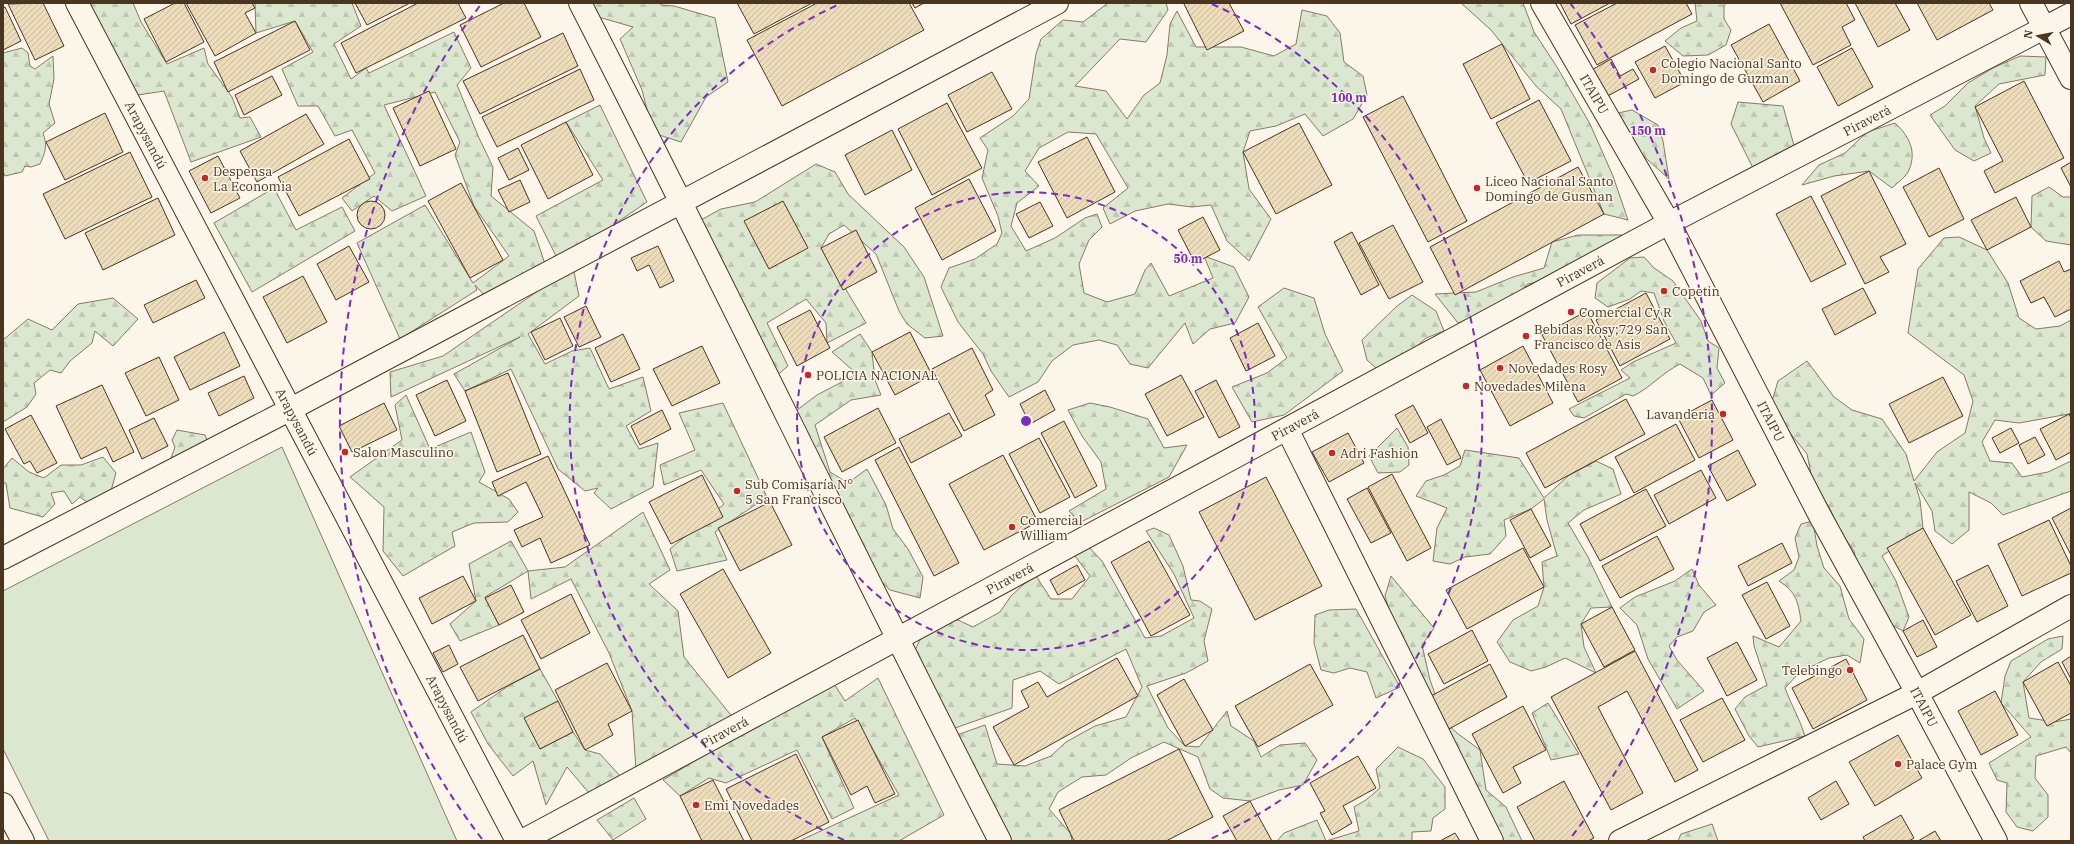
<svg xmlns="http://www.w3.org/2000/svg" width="2074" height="844" font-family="'IBM Plex Serif',serif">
<defs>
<pattern id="forest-firs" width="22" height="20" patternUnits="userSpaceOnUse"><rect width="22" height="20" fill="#dce7d0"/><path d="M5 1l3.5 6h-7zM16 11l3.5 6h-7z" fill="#bec7b2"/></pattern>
<pattern id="building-hatch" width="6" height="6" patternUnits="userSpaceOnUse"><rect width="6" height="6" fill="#ecdcbc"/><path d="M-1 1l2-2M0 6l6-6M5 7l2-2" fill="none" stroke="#ccbda1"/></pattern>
</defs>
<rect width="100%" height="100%" fill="#fbf6e9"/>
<!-- forest -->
<path fill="url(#forest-firs)" stroke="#887966" d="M87 3H133L141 22 167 64 204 48 208 64 232 97 240 118 250 117 261 137 191 162 164 91 138 95Z
M255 3H352L361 26 334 44 351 79 366 68 369 73 454 32 471 68 457 85 479 138 493 167 491 196 534 231 545 264 485 296 475 285 477 290 400 339 357 243 425 205 473 283 509 256 474 206 455 155 460 142 435 92 384 105 426 196 392 211 374 196 352 211 342 198 375 173 352 130 335 136 318 106H298L282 69 313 52 295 21 256 33Z
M582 3H660L661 5 674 6 715 18 728 82 706 97 681 142 653 133 642 90 620 39 633 27 588 14Z
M1108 3H1166L1168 10 1146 42 1120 39 1075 86 1106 91 1127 119 1144 95 1160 83 1167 55 1170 24 1177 11 1196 47H1241L1274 56 1296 44 1302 10 1327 16 1340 33 1344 62 1363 76 1367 95 1353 119 1323 136 1305 114 1276 126 1250 131 1243 152 1249 189 1271 219 1249 261 1227 241 1211 205 1192 207 1168 204 1135 211 1110 224 1103 208 1128 188 1096 134 1068 132 1039 148 1025 171 1039 186 1017 203 1011 226 1026 251 1055 238 1085 218 1097 214 1102 227 1089 240 1079 264 1084 293 1107 302 1135 294 1145 270 1151 263 1169 296 1213 278 1204 256 1234 267 1249 297 1235 323 1210 329 1193 344 1185 323 1148 368 1130 364 1117 345 1099 340 1073 345 1052 361 1038 382 1009 397 991 371 983 354 958 322 941 287 949 268 975 259 997 244 1002 233 998 216 982 178 988 150 980 138 1013 116 1029 99 1036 54 1041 39 1063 20 1083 22Z
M1461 3H1523L1534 32 1557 67 1590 124 1613 176 1628 220 1604 214 1561 109 1536 86 1491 30Z
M1695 3H1726L1724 6V19L1731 30 1726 45 1708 55 1683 56 1665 41 1681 28 1697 21Z
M22 48 28 53 30 66 35 69 53 56 54 79 49 104 55 123 43 133C48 146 45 153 40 164L31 167 25 166 22 172 5 176 3 172V53Z
M2020 56 2046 57 2045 75 1999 84 1975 106 1984 138 1991 153 1974 161 1955 150 1930 115 1945 106 1968 83 1993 68Z
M1738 102 1783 106 1795 149 1753 168 1731 124Z
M600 105 647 202 559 262 536 216 603 180 566 122Z
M1632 110 1658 125 1663 141 1669 179 1618 133 1613 114Z
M1895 123C1909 136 1917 151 1909 170 1907 176 1897 183 1892 188L1869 171 1834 176 1802 185 1819 165 1845 153 1867 132Z
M816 164 835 172 848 194 904 247 924 277 943 336 925 338 907 324 899 311 876 254 844 225 829 234 821 248 866 323 827 343 826 323 806 299 767 323 788 366 768 383 710 266 687 241 688 227 721 209 755 202Z
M2049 187 2063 197H2071V245L2046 241 2031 227 2032 196Z
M274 188 296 230 342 207 355 231 252 292 214 223Z
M1578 235H1622L1601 252 1549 280 1528 284 1507 304 1458 323 1435 294 1476 292 1513 277 1544 268 1552 242Z
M1959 237 1987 250 2008 283 2019 318 2036 329 2060 326 2071 320V412L2069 414 2019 423 1995 420 1982 442 1990 461 2012 463 2022 477 2048 472 2071 461V491L2003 515 1991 503 1969 492V530L1952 544 1935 531 1932 511 1915 483 1920 500 1923 528 1882 556 1896 581 1909 617 1903 631 1883 620 1858 570 1854 551 1842 534 1829 507 1822 497 1811 474 1807 454 1770 408 1778 381 1807 361 1834 397 1852 410 1882 419 1906 454 1914 481 1937 452 1965 433 1973 401 1964 375 1908 333 1918 269 1944 238Z
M1644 257 1654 268 1673 281 1701 321 1708 341 1719 348 1717 368 1725 383 1711 395 1703 378 1680 364C1662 373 1650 388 1633 396L1626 394 1584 418 1574 416 1569 409 1630 378 1621 370 1633 362 1676 343 1664 321 1654 293 1641 291 1630 299 1608 307 1595 298 1597 283 1630 258Z
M573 267 579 296 528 334 545 364 572 351 590 348 609 389 643 377 651 411 626 426 639 449 658 443 653 487 611 509 594 493 598 488 585 491 558 469 511 369 465 391 454 374 520 337 391 397 390 372 443 356Z
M1284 288 1314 298 1325 334 1343 371 1284 415 1252 422 1232 387 1267 373 1287 358 1258 307Z
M1412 295 1436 311 1444 331 1426 338 1385 376 1367 360 1362 340 1397 306Z
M113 298 138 319 113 346 95 331 92 343 70 361 61 373 50 370 34 383 36 394 27 407 3 422V340L28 319 52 330 78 304Z
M860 334 872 352 875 380 881 395 851 400 815 425 830 472 848 483 867 469 886 505 893 529 908 549 923 577 920 598 890 590 865 566 785 419 817 395 857 374 832 352Z
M406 395 430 449 471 432 485 472 479 482 509 499 518 512 508 522 474 523 452 532 455 546 403 576 383 551 384 507 350 477 402 440 395 405Z
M723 403 767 497 715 532 727 560 677 571 670 549 724 504 701 470 664 485 660 465 695 450 679 413Z
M1090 403 1110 407 1148 419 1164 448 1187 445 1169 477 1079 523 1069 511 1106 489 1101 462 1082 436 1068 410Z
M1397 428 1408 447 1409 465 1400 472 1378 473 1369 456Z
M177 430 205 435 209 445 176 462 171 458 175 447 172 440Z
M1465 450 1519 458 1544 498 1568 476 1596 461 1613 469 1621 494 1584 510 1568 523 1588 557 1612 607 1591 608 1581 624 1584 647 1596 673 1565 658 1546 667 1531 671 1510 662 1497 642 1513 620 1538 606 1544 587 1542 562 1557 556 1547 520 1544 499 1531 509 1504 520 1506 536 1490 554 1465 557 1450 564 1433 561 1437 528 1447 508 1416 496 1426 481 1444 475 1460 466Z
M103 457 116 473 110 494 91 505 80 497 72 504 64 491 51 493 55 504 43 517 10 508 6 484 3 482V469L12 458 29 472 44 478 61 465H81Z
M643 512 670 570 649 584 678 611 684 657 734 719 636 770 632 711 609 653 571 579 531 599 528 571 485 597 499 625 460 641 450 624 476 601 469 564 511 541 528 571 565 567Z
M1813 521 1817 546 1824 568 1840 586 1849 619 1864 639 1860 663 1847 655 1829 658 1800 672 1785 688C1791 705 1800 719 1805 736L1758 747 1749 736 1735 709 1745 697 1767 685 1754 646 1753 636 1779 647 1801 621C1798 601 1796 592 1779 581L1794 570 1799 557 1795 538 1801 524Z
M1154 528 1169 535 1183 566 1191 600 1200 601 1212 609 1204 641 1208 661 1186 673 1147 686 1168 728 1185 746 1199 747 1227 711 1231 726 1254 741 1261 757 1280 745 1305 743 1317 760 1303 785 1279 790 1250 801 1223 798 1210 789 1198 757 1164 742 1131 758 1106 775 1082 777 1058 792 1049 809 1071 834 1072 841H1003L954 736 985 725 997 764 1025 766 1051 756 1066 742 1095 726 1126 717 1142 687 1126 649 1059 684 1040 671 1013 680 1012 708 955 728 915 650 924 632 940 621 958 620 973 627 1000 612 1011 596 1024 584 1036 576 1051 599H1072L1090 576 1075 556 1087 545 1102 561 1145 638 1161 636 1194 618 1174 574 1146 531Z
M1692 569 1699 585 1716 605 1704 612 1693 631 1677 637 1669 646 1677 660 1704 691 1677 709 1648 659 1637 625 1620 608 1635 597 1675 581Z
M1391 576 1434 628 1422 645 1430 680 1445 722 1457 733 1480 750 1486 790 1506 807 1522 841H1499L1400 647 1385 596Z
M1356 609 1400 687 1376 698 1367 672 1350 668 1334 673 1321 670 1314 643 1315 615 1329 610Z
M2063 636 2062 649 2041 662 2023 682 2029 718 2054 722 2071 719V753L2066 747 2036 756 2035 778 2048 795V817L2033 831 2017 827 2006 812 2007 783 1997 780 1989 763 2031 737 2001 703 2005 676 2011 661 2048 639Z
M540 669 558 701 540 749 573 732 585 750 600 754 621 777 589 793 567 767 546 805 533 761 513 776 488 744 471 712 508 686Z
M878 678 944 815 899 841H799L899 795 855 718 822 737 854 808 832 819 797 750 726 783 709 778 680 796 663 780 831 679 845 701Z
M1548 703 1579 754 1551 760 1532 713Z
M1398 747 1423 759 1445 787V809L1433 818 1431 831 1412 832V841H1326L1359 831 1354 807 1366 800 1380 788 1376 769Z
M634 798 646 819 613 840 597 820Z
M1317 820 1326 841H1277L1284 833Z
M1712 824 1718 841H1678L1681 834Z"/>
<!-- pitch -->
<path fill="#dce7d0" stroke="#887966" d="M282 447 457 841H49L3 749V591Z"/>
<!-- building -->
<path fill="url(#building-hatch)" stroke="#4a3520" d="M43 3 64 46 35 60 8 4Z
M175 3H184L204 42 166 62 144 19Z
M186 3H252L255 8 245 13 256 33 215 56Z
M355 3H410L367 25Z
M418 3H458L466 18 356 73 341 43Z
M504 3H524L541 37 481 67 460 25Z
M737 3H812L754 34Z
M817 3H909L924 30 782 106 747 40Z
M912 3H924L915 8Z
M1187 3H1229L1244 31 1207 50 1184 4Z
M1560 3H1610L1571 24Z
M1617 3H1686L1692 14 1597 65 1575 25Z
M1780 3H1846L1855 20 1842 27 1851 45 1813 65Z
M1855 3H1895L1910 30 1878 47Z
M1917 3H1989L1993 10 1937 40Z
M5 7 21 41 3 50V8Z
M295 21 310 50 228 92 214 62Z
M1769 24 1800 81 1763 102 1731 45Z
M563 33 578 66 480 114 463 81Z
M1502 44 1530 99 1491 119 1463 64Z
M1665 46 1685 82 1655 98 1635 62Z
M1852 48 1873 87 1838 106 1817 67Z
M1611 59 1620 76 1633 69 1639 79 1604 98 1590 71Z
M580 69 594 100 497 147 482 117Z
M992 72 1012 109 967 132 948 95Z
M272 76 282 95 244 115 235 95Z
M2024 81 2064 158 1995 193 1984 171 2003 161 1975 107Z
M429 91 456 149 420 166 393 108Z
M1403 96 1467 221 1428 242 1363 117Z
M1539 100 1571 161 1528 183 1496 123Z
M947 103 982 168 932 195 898 129Z
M105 113 123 152 65 180 46 142Z
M306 114 324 144 257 182 240 151Z
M566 122 593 175 548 199 521 145Z
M1299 123 1332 185 1276 214 1243 152Z
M892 130 912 170 865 195 845 155Z
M1087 137 1115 192 1067 218 1038 162Z
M349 139 370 179 299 216 278 177Z
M518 148 529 170 509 180 498 158Z
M130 152 152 197 65 239 43 194Z
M218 156 240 198 211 213 189 171Z
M2071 162V187L2061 168Z
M1578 167 1604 214 1455 295 1430 247Z
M1939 168 1964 219 1929 237 1903 187Z
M1869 171 1906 244 1880 257 1889 272 1865 284 1821 196Z
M969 179 996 231 942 260 915 208Z
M520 180 530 202 509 212 498 190Z
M461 183 503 260 470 278 428 201Z
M1811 196 1846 264 1811 282 1776 214Z
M2016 197 2031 227 1987 250 1971 220Z
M158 198 175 235 103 270 85 233Z
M357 215a14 14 0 1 1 28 0a14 14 0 1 1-28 0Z
M783 201 808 248 769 269 744 221Z
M1040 202 1053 226 1029 238 1016 214Z
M1203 217 1220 250 1195 263 1178 230Z
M1393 225 1423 282 1389 299 1359 243Z
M856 230 877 272 843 290 821 248Z
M1352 232 1379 285 1361 295 1334 242Z
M349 246 369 282 336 300 317 264Z
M658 246 674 281 660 288 649 265 637 271 631 258Z
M2059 261 2064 272 2071 269V309L2055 317 2044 297 2031 303 2020 281Z
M303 276 327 322 287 343 263 297Z
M196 280 205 298 153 323 144 305Z
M1863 288 1876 313 1835 335 1822 309Z
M1646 293 1670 339 1620 366 1596 320Z
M586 306 601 337 579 347 564 317Z
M810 310 830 348 797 366 777 327Z
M1587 311 1622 378 1578 402 1542 335Z
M560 318 573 346 545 360 531 332Z
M1258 323 1275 356 1246 371 1230 338Z
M224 332 240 366 190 390 174 357Z
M910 332 932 375 895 395 872 352Z
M623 334 640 369 611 382 595 348Z
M702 346 720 383 672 406 653 369Z
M1523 346 1553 403 1510 426 1480 370Z
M972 348 993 390 985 395 995 415 964 431 932 369Z
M159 357 179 400 146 416 125 373Z
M508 373 541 454 497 472 465 391Z
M1181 375 1204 417 1167 436 1145 394Z
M244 376 254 398 219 416 208 393Z
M1943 377 1963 416 1909 443 1889 404Z
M447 380 466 421 435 436 416 395Z
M1216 380 1240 427 1219 438 1195 391Z
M102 385 134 452 113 462 106 447 81 459 56 406Z
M1045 390 1055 410 1030 424 1020 404Z
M1626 399 1645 434 1545 488 1526 453Z
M1712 400 1733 440 1699 458 1678 418Z
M384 403 397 430 352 452 339 426Z
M1413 405 1428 433 1410 443 1395 415Z
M878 408 896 443 842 472 824 437Z
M662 410 671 429 640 445 631 426Z
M949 413 962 436 911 463 899 439Z
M2069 414 2071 418V452L2056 460 2040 429Z
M31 415 57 463 37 473 30 461 24 464 5 429Z
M154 418 168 446 142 459 129 430Z
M1441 419 1461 458 1447 465 1427 427Z
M1064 421 1097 486 1075 498 1041 433Z
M1676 424 1695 460 1634 493 1615 457Z
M2011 428 2019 443 2000 453 1992 438Z
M1348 433 1364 463 1329 482 1312 452Z
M2035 437 2045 455 2028 464 2019 445Z
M1039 438 1070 497 1040 513 1009 454Z
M899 447 959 563 934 576 875 460Z
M1738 450 1756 485 1727 501 1708 466Z
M1003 455 1038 522 984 550 949 484Z
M548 456 590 545 551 563 540 538 522 547 514 530 543 517 526 482 498 496 492 482Z
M1701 470 1716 498 1669 524 1654 495Z
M1392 474 1431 548 1407 561 1368 487Z
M702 475 723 517 671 544 649 502Z
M1266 477 1322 586 1255 620 1199 512Z
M1367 488 1391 533 1371 543 1347 499Z
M1646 489 1666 526 1600 561 1580 524Z
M770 502 792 545 740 571 718 528Z
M2071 508V555L2052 518Z
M1531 509 1551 546 1530 558 1510 520Z
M2049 520 2071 566V573L2022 596 1998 544Z
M1923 528 1971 615 1935 635 1887 548Z
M1657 536 1674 569 1620 598 1602 566Z
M1149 541 1190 615 1151 636 1111 562Z
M1782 543 1792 563 1748 586 1738 566Z
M1523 548 1544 587 1467 629 1446 590Z
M1077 565 1085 580 1058 595 1050 580Z
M1988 565 2008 606 1977 622 1956 581Z
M723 569 771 653 728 678 680 594Z
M463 576 476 601 432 624 419 598Z
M1767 582 1790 626 1766 639 1742 595Z
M511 585 524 612 499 625 485 598Z
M571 594 590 633 541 659 521 620Z
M1612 607 1635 650 1604 667 1581 624Z
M1923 620 1937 647 1917 657 1903 631Z
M1472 630 1488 661 1444 684 1428 654Z
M523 635 540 669 478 701 460 667Z
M1737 642 1757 680 1727 696 1707 658Z
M449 645 458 664 443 672 433 653Z
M1635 651 1698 770 1675 782 1627 691 1598 707 1643 793 1611 810 1551 697Z
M2071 656V679L2062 662Z
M1117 658 1138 696 1014 765 993 727 1029 707 1021 691 1038 682 1047 697Z
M1846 659 1867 700 1813 729 1792 688Z
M2058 662 2071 686V713L2047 726 2023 682Z
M607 663 632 711 608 724 613 735 585 750 555 690Z
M1310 664 1333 705 1258 747 1235 706Z
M1490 664 1507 697 1449 729 1431 696Z
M1184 679 1213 730 1185 746 1157 695Z
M1995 691 2018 735 1981 755 1958 711Z
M1722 698 1745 740 1703 762 1680 720Z
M558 701 573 732 540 749 524 718Z
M1523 706 1546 750 1513 767 1521 783 1503 793 1472 734Z
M858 720 895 794 875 803 867 786 851 795 822 737Z
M1898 735 1922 778 1875 806 1849 762Z
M1179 749 1213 817 1166 841H1074L1059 810Z
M796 754 829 822 791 841H752L726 789Z
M1358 756 1376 788 1343 806 1352 823 1332 835 1320 813 1325 811 1310 783Z
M713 780 744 841H702L680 796Z
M1564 781 1594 838 1588 841H1535L1517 807Z
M1836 781 1849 804 1821 820 1808 798Z
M1250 801 1272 841H1237L1223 816Z
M1901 815 1914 838 1909 841H1865L1863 837Z
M1935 831 1941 841H1918Z
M1455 833 1460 841H1440Z"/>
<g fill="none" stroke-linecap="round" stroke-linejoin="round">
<defs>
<g id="minor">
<path id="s1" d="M77 3 517 841"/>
<path d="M580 3C723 281 857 563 1000 841"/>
<path id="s2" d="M1542 3 1669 223 1819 514 1917 693 1996 841"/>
<path d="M2031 3 2071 78"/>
<path d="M1287 429 1492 841"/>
<path d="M3 558 291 409 1057 3"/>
<path d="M3 804 23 841"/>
<path id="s3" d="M522 841 1669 223 2071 14"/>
<path d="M1620 841 1917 693 2071 606"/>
</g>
</defs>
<!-- minor casing -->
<use href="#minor" stroke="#4a3520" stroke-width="24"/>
<!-- minor -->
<use href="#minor" stroke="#fbf6e9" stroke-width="22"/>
</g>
<!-- distance rings -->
<g fill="none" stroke="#7b2cbf" stroke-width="2" stroke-dasharray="7 5">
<circle cx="1026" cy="421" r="229"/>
<path d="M844 840A457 457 0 0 1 840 4M1212 4A457 457 0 0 1 1208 840"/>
<path d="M482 839A686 686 0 0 1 482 3M1570 3A686 686 0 0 1 1570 839"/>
</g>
<!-- markers -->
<g fill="#c62828" stroke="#fbf6e9" stroke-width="1.5">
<circle cx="1653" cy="70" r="4"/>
<circle cx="205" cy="178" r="4"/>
<circle cx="1477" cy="188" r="4"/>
<circle cx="1664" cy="291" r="4"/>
<circle cx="1571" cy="312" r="4"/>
<circle cx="1526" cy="336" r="4"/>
<circle cx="1500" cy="368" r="4"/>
<circle cx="808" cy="375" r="4"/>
<circle cx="1466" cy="386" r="4"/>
<circle cx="1723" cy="414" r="4"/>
<circle cx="345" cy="452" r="4"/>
<circle cx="1332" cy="453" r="4"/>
<circle cx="737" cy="491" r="4"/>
<circle cx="1012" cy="527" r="4"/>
<circle cx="1850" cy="670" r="4"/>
<circle cx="1898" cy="764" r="4"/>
<circle cx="696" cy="805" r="4"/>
</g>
<g text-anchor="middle" stroke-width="3" stroke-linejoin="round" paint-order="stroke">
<!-- poi labels -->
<g font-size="13" fill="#4a3520" stroke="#fbf6e9" text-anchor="start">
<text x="1661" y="68">Colegio Nacional Santo<tspan x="1661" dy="15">Domingo de Guzman</tspan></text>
<text x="213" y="176">Despensa<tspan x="213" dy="15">La Economia</tspan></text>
<text x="1485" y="186">Liceo Nacional Santo<tspan x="1485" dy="15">Domingo de Gusman</tspan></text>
<text x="1672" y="296">Copetin</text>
<text x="1579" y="317">Comercial Cy R</text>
<text x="1534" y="334">Bebidas Rosy;729 San<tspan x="1534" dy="15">Francisco de Asis</tspan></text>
<text x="1508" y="373">Novedades Rosy</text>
<text x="816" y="380">POLICIA NACIONAL</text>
<text x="1474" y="391">Novedades Milena</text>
<text x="1715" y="419" text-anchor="end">Lavanderia</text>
<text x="353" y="457">Salon Masculino</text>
<text x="1340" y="458">Adri Fashion</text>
<text x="745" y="489">Sub Comisaría N°<tspan x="745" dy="15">5 San Francisco</tspan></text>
<text x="1020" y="525">Comercial<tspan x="1020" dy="15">William</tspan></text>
<text x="1842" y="675" text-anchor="end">Telebingo</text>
<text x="1906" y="769">Palace Gym</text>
<text x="704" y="810">Emi Novedades</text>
</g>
<!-- street labels -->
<g font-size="13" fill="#4a3520" stroke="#fbf6e9">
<text dy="5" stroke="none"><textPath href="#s2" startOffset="105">ITAIPU</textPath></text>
<text dy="5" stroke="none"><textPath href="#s3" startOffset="1526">Piraverá</textPath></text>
<text dy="5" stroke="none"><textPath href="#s1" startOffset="149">Arapysandú</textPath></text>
<text dy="5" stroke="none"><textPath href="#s3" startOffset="1202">Piraverá</textPath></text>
<text dy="5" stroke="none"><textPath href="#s2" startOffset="477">ITAIPU</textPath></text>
<text dy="5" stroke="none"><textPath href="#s1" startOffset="473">Arapysandú</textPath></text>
<text dy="5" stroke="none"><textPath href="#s3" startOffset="878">Piraverá</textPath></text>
<text dy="5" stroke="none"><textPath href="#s3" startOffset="554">Piraverá</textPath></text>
<text dy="5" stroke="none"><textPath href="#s2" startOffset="801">ITAIPU</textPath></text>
<text dy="5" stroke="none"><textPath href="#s1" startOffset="797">Arapysandú</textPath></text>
<text dy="5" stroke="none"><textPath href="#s3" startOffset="230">Piraverá</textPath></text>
</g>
</g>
<circle cx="1026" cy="421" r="6" fill="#7b2cbf" stroke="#fbf6e9" stroke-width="2"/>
<g font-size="12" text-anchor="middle" font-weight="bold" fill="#7b2cbf" stroke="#fbf6e9" stroke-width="3" stroke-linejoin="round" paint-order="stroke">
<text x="1349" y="102">100 m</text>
<text x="1648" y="135">150 m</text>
<text x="1188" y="263">50 m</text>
</g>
<!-- border -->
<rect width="2074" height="844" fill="none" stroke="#4a3520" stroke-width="8"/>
<!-- north arrow -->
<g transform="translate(2038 36) rotate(280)" stroke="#fbf6e9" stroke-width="3" paint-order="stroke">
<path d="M0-3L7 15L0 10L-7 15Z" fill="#4a3520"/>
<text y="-6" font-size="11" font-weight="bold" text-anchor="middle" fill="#4a3520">N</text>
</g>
</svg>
